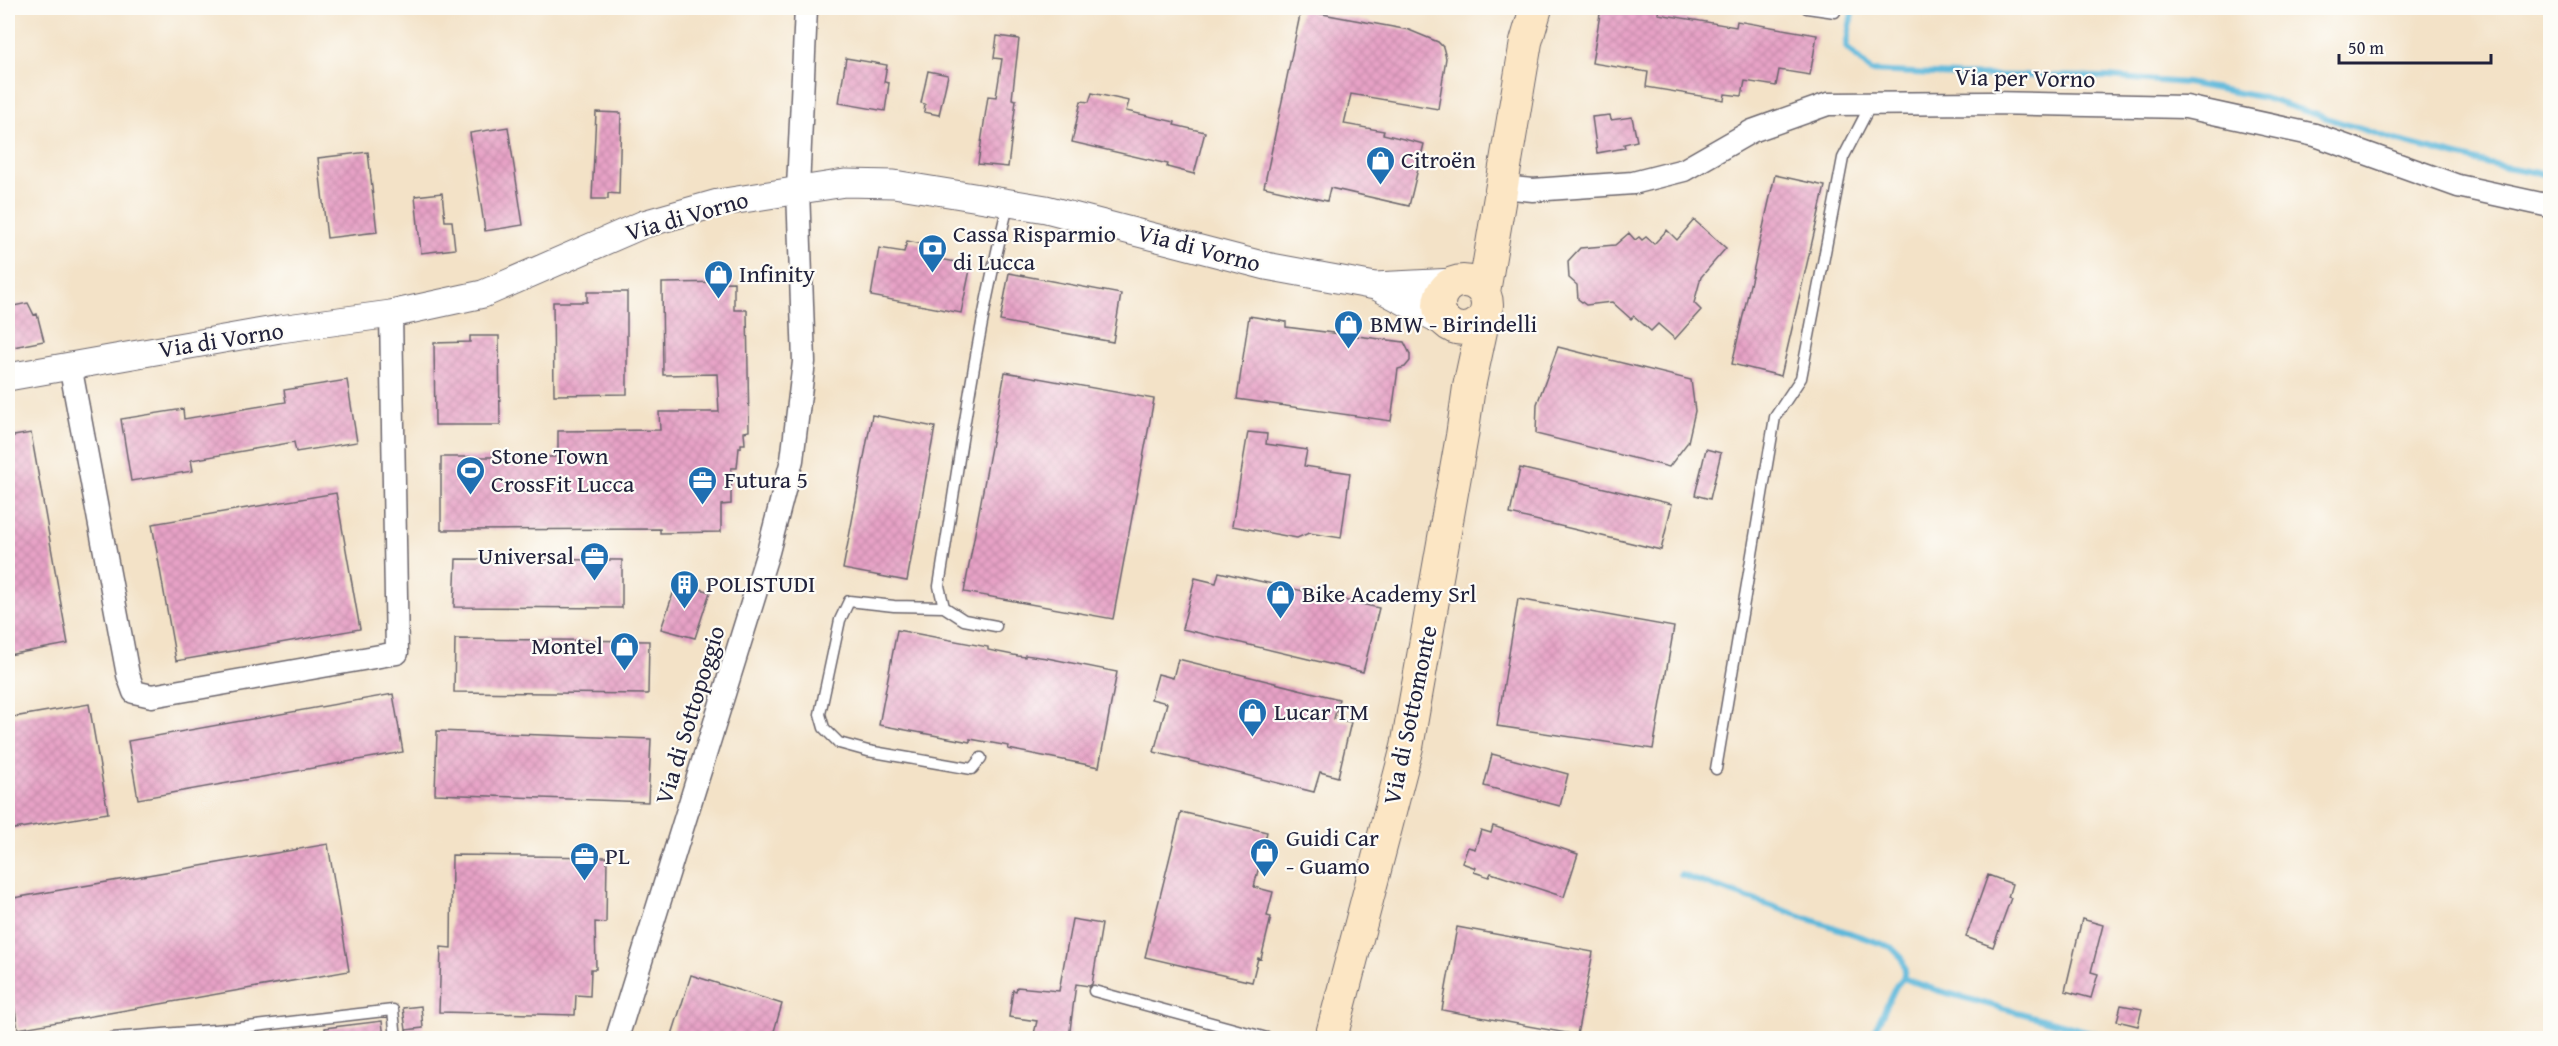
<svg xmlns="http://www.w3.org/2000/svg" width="2558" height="1046" font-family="'Gentium Book Plus',serif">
<defs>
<pattern id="building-cross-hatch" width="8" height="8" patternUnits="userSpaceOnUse" patternTransform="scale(1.5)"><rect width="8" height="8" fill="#e7a2c6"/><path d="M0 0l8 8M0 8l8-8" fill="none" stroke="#c68bab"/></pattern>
</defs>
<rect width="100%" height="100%" fill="#fdfcf7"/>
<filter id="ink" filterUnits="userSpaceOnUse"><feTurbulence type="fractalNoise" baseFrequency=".0167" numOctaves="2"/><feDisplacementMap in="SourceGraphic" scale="12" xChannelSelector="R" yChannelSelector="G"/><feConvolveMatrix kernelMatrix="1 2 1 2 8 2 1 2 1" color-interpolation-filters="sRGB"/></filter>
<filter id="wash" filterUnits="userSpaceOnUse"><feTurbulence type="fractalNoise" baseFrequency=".008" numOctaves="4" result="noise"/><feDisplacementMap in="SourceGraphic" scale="24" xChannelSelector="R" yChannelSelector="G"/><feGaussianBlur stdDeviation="1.35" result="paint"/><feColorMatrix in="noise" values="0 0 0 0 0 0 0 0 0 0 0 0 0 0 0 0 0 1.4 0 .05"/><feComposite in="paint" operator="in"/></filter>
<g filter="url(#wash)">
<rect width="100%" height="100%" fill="#f3e2c7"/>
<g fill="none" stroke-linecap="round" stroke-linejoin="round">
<!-- stream -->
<path stroke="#5cb7da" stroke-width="6" d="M1853 8 1846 47 1871 71 1957 75 2107 77 2186 83 2261 97 2399 141 2489 164 2550 175
M1681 875 1891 947 1902 958 1905 969 1903 978 1896 986 1871 1038
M1903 978 1936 990 2112 1038"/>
</g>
<g id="blocks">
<!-- building -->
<path fill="url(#building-cross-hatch)" d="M1601 8H1659L1658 14 1736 27 1737 21 1817 35 1810 75 1779 70 1776 86 1745 81 1742 96 1725 94 1724 100 1646 87 1648 72 1592 63Z
M1301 10 1409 30 1438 42 1443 47 1446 58 1438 109 1351 94 1344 124 1384 131 1383 134 1424 144 1409 206 1330 188 1327 201 1264 187Z
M997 36 1019 39 1012 99 1016 100 1008 167 978 164 988 96 996 97 1002 59 994 58Z
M846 58 887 65 884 82 889 83 885 111 839 103Z
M928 71 948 75 939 115 924 112 925 104 921 103Z
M1092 93 1129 101 1126 111 1175 122 1174 125 1205 132 1194 174 1167 167 1168 164 1072 142 1081 101 1089 102Z
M596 112 621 113 619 194 608 193V199H592Z
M1610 115 1611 120 1632 117 1637 141 1624 144 1625 148 1597 153 1592 117Z
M508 127 523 225 485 231 470 133Z
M368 152 377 232 327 238 318 158Z
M1775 175 1825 186 1781 376 1732 364Z
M442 193 445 221H452L455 249 421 253 415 196Z
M1694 220 1726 248 1701 277 1694 303 1701 310 1675 339 1658 324 1651 331 1634 316 1631 319 1612 302 1586 305 1578 299 1577 285 1569 278 1568 261 1580 248 1615 245 1629 233 1635 240 1639 237 1642 240 1646 237 1654 244 1667 230 1677 240Z
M907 241 927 245 925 256 971 265 961 313 871 296 879 248 904 252Z
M1009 273 1121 294 1113 342 1000 321Z
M734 282V310H747L749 431 744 432 745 444H741V448H739L737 468H731V504L721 505V532L660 533V529L441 530V457H558V431L660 430 659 412H719L717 374 663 375 662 283Z
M587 292H627V394L554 395 553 302H587Z
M28 303 34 315 37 314 44 341 8 348V307Z
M1249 316 1286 322V327L1404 342 1410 354V361L1405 367 1398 369 1391 421 1237 399Z
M470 336H499L500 425H435L434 343 470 342Z
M1558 347 1691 380 1695 411 1688 442 1669 467 1536 434 1537 404Z
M1005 372 1154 399 1113 619 964 592Z
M347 380 357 442 296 452 294 442 191 460 193 471 131 481 121 419 183 409 184 419 286 402 284 390Z
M872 415 935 427 907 581 843 569Z
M1248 432 1267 434 1266 444 1307 450 1304 466 1350 473 1341 538 1309 533 1297 538 1232 526Z
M31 433 68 644 8 655V437Z
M1706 449 1721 453 1710 499 1695 495Z
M1520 468 1672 504 1661 550 1510 514Z
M336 493 360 629 176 661 152 524Z
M456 559 622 560V608L454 607Z
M1219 572 1379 608 1363 672 1182 629 1195 578 1216 583Z
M677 582 710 592 695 638 661 629Z
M1518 599 1674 627 1653 749 1497 726Z
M897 630 988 647V650L1018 656 1025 657V655L1047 658 1117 672 1099 767 1008 749 1009 746 970 739V742L879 725Z
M455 639 649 641 648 694 454 692Z
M1178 659 1339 699 1334 719 1351 722 1338 777 1320 772 1314 792 1154 752 1167 703 1151 699 1158 674 1173 678Z
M393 694 403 752 138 799 128 741Z
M89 704 108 813 8 830V718Z
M437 731 651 739 648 802 435 794Z
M1492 754 1568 774 1560 806 1484 786Z
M1181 812 1267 832 1254 887 1273 892 1267 916 1271 917 1261 959 1258 958 1252 982 1145 957Z
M1493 826 1578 854 1564 897 1491 873 1489 877 1474 872 1476 868 1462 863 1468 847 1475 849 1481 830 1491 833Z
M328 844 349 971 18 1029 8 968V899Z
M452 855 607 857 606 923 595 922 596 969H591L590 996 576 995 575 1015 439 1012 441 947 451 948Z
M1988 875 2012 884 2008 897 2011 898 1993 947 1966 937Z
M1072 919 1102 924 1092 984 1089 986 1076 984 1069 1038H1033L1037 1021 1009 1017 1013 990 1016 991 1017 987 1059 991Z
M2082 919 2103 925 2091 972 2098 974 2091 998 2065 991Z
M1457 927 1593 952 1577 1035 1442 1010Z
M691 975 782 1004 772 1038H671Z
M2121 1005 2142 1009 2138 1026 2117 1021Z
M421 1006 423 1028 406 1030 403 1008Z
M382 1021 384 1038H325V1028Z"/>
</g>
</g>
<g filter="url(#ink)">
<use href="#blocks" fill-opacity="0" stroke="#6b656c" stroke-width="1.5"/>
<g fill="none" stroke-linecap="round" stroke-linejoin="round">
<defs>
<path id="service" d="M1807 8 1835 12
M944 607 894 606 849 601 840 620 820 714 824 728 839 743 868 751 972 769 981 758
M996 626 964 620 944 607 939 586C960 458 976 328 1009 202
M1716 769 1775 417 1801 378 1843 158 1871 104
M1094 991 1267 1038
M112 1038 239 1028
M239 1038V1028L393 1010 396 1038"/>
<path id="minor" d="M1502 187 1533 190 1633 183 1684 170 1752 131 1828 104 1990 103 2186 107 2315 135 2458 186 2550 206
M70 365 128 675 134 692 152 696 397 653 391 314
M617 1038 768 552 792 460 804 362 798 189 806 8"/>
<path id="tertiary" d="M1376 286 1447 324
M8 377 280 329 391 314 483 294 644 224 718 203 845 183 894 184 1046 209 1266 266 1375 286 1454 282"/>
<path id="secondary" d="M1439 305a24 24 0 1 1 48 0a24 24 0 1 1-48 0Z
M1484 292 1526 42 1536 8
M1331 1038 1407 747 1462 436 1469 387 1484 317"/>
</defs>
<!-- service casing -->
<use href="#service" stroke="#6b656c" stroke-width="13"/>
<!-- minor casing -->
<use href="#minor" stroke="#6b656c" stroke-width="25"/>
<!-- tertiary casing -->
<use href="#tertiary" stroke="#6b656c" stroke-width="29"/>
<!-- secondary casing -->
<use href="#secondary" stroke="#6b656c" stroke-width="34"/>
<!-- service -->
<use href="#service" stroke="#fff" stroke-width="10"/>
<!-- minor -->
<use href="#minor" stroke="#fff" stroke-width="22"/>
<!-- tertiary -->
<use href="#tertiary" stroke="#fff" stroke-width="27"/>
<!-- secondary -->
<use href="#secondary" stroke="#fce6c4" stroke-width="32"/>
</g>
</g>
<!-- icons -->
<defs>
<symbol id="shop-pin" viewBox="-11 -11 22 30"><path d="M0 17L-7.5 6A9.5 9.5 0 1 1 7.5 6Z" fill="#1f6fb2" stroke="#fdfcf7"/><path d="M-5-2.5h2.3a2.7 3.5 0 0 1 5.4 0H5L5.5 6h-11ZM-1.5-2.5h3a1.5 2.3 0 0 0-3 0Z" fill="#fff"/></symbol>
<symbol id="bank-pin" viewBox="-11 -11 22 30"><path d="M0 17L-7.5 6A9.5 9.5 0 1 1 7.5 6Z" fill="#1f6fb2" stroke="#fdfcf7"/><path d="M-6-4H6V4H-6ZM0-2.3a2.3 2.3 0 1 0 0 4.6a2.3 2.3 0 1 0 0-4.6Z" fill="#fff"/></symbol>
<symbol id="stadium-pin" viewBox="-11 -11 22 30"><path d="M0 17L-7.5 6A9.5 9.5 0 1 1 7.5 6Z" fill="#1f6fb2" stroke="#fdfcf7"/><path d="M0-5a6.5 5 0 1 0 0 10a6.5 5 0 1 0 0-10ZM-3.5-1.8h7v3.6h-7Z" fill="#fff"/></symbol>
<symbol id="office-pin" viewBox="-11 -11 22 30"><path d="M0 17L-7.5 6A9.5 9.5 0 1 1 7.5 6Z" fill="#1f6fb2" stroke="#fdfcf7"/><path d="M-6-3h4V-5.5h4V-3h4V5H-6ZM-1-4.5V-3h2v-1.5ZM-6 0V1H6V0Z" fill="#fff"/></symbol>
<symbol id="building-pin" viewBox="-11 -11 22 30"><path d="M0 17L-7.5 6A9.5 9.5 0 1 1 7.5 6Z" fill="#1f6fb2" stroke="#fdfcf7"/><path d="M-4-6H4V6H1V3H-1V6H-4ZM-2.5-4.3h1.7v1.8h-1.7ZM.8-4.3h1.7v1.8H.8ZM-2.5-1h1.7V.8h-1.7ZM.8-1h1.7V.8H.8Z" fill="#fff"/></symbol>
</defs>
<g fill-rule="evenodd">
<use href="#shop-pin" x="1364" y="144" width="33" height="45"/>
<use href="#bank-pin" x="916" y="232" width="33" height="45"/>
<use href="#shop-pin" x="702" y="258" width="33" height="45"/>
<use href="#shop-pin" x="1332" y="308" width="33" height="45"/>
<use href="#stadium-pin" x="454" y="454" width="33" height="45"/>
<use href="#office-pin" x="686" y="464" width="33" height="45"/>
<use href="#office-pin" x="578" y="540" width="33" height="45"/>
<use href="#building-pin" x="668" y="568" width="33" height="45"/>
<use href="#shop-pin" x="1264" y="578" width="33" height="45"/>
<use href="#shop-pin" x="608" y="630" width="33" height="45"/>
<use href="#shop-pin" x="1236" y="696" width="33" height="45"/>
<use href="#shop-pin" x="1248" y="836" width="33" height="45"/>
<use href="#office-pin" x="568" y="840" width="33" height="45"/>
</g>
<g text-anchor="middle" stroke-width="4.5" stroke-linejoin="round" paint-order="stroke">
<!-- street labels -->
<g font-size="24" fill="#22223b" stroke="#fdfcf7">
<text transform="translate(2025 78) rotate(1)" y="8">Via per Vorno</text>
<text transform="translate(687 216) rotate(-16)" y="8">Via di Vorno</text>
<text transform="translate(1199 248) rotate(15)" y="8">Via di Vorno</text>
<text transform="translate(221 340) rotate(-9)" y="8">Via di Vorno</text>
<text transform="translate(690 715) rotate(-73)" y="8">Via di Sottopoggio</text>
<text transform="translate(1410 715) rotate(-78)" y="8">Via di Sottomonte</text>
</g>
<!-- poi labels -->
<g font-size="24" fill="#22223b" stroke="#fdfcf7" text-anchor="start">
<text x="1401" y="168">Citroën</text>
<text x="953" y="242">Cassa Risparmio<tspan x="953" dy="28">di Lucca</tspan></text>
<text x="739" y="282">Infinity</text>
<text x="1370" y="332">BMW - Birindelli</text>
<text x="491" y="464">Stone Town<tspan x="491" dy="28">CrossFit Lucca</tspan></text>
<text x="724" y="488">Futura 5</text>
<text x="574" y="564" text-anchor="end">Universal</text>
<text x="706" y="592">POLISTUDI</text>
<text x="1302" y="602">Bike Academy Srl</text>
<text x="603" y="654" text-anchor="end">Montel</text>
<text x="1274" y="720">Lucar TM</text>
<text x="1286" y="846">Guidi Car<tspan x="1286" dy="28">- Guamo</tspan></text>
<text x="605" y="864">PL</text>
</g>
</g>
<!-- margin -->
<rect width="2558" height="1046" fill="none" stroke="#fdfcf7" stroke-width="30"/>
<!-- scale -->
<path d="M2339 54v9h152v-9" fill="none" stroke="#22223b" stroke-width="3"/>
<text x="2348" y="54" font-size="18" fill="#22223b" stroke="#fdfcf7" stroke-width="4.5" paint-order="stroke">50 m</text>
</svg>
